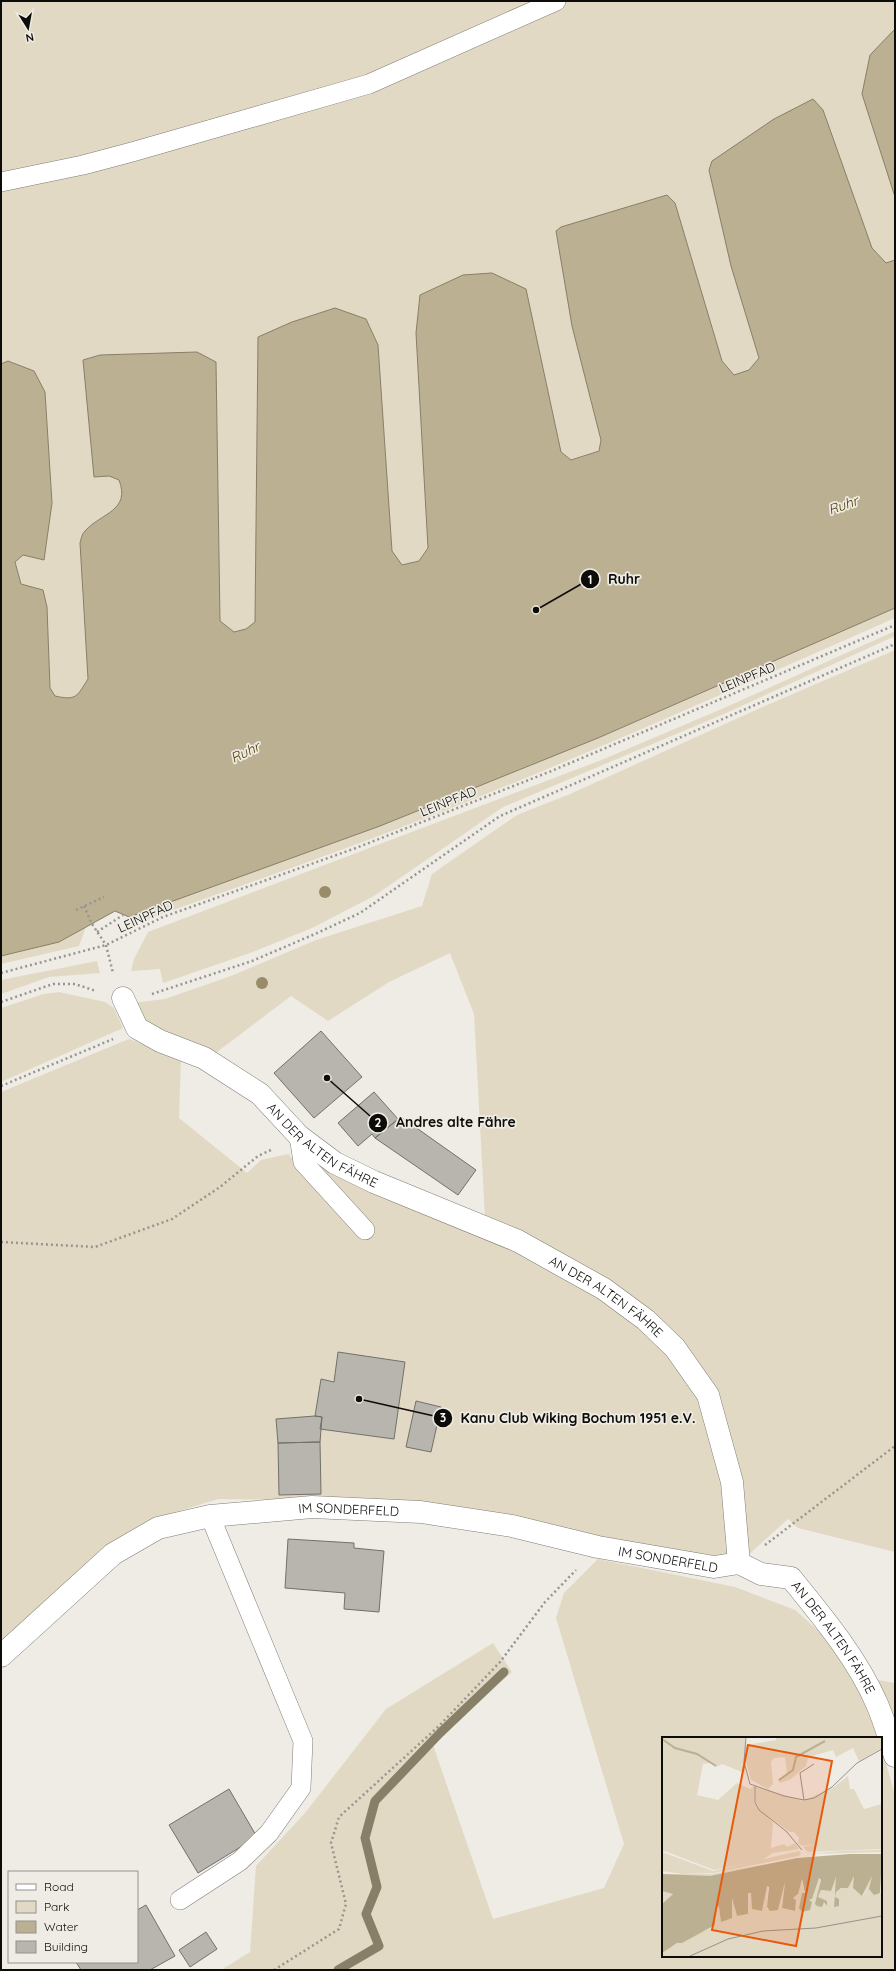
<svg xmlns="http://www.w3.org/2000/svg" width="896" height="1971" font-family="Quicksand,sans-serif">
<rect width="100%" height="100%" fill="#efece5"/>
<!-- green -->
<path fill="#e1d9c3" d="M1 1H895V29L862 94 895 197V260L886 263 872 248 823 110 813 99 731 266 759 358 749 370 734 375 722 361 675 203 667 195 572 326 601 440 599 450 571 460 561 452 420 295 416 333 428 548 419 561 402 565 392 551 378 345 366 320 258 337 255 622 247 629 234 632 220 621 215 362 197 352 153 354 94 477 109 476 120 480C128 505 111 511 93 524L82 588 88 679 77 696 69 699 55 696 50 688 47 608 21 584 15 561 23 555 44 560 52 503 45 392 8 362 1 364Z
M895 608V618C744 684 594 752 441 812 344 850 246 884 148 919L139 922 129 917 380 826 598 738Z
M895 631V636L726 713 503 807 374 896 312 928 250 953 163 983 160 969 131 971 134 959 148 932 599 761 724 708Z
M895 650V1552L798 1528 788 1519 745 1558 739 1483 679 1344 485 1217 474 1014 450 953 389 982 328 1021 291 996 213 1055 141 1023 132 1003 165 999 231 976 316 940 422 906 432 874 517 815 570 794 758 709Z
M86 927 79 946 1 964V956L59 942Z
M97 961 100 973 49 977 1 994V980Z
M59 992 105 1002 114 1008 123 1028 1 1082V1008L44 994Z
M129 1039 181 1058 179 1118 247 1173 261 1160 288 1154 316 1185 310 1161 412 1207 517 1249 604 1297 661 1344 701 1400 727 1484 736 1559 610 1539 316 1500 218 1499 153 1519 109 1545 1 1640V1092Z
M598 1559 735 1587 795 1610 830 1641 868 1701 879 1738H663V1956H881V1746L895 1795V1969L221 1970 250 1952 256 1866 305 1813 386 1709 493 1643 512 1672 433 1745 493 1919 604 1888 624 1844 556 1618 564 1593Z
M873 1679 895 1683V1722Z"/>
<!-- water -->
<path fill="#bbb091" stroke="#877f68" d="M895 29V197L862 94 870 55Z
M813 99 823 110 872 248 886 263 895 260V608L598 738 380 826 129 917 115 911 59 942 1 956V364L8 361 34 371 45 392 52 503 44 560 23 555 15 562 21 584 43 590 47 607 50 688 55 696C77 701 77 696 88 679L80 543C81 539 82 534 85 531 101 513 131 511 119 480L109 476 94 477 83 360 100 355 197 352 216 362 220 621 234 632 246 629 255 622 258 337 292 322 335 308 366 319 378 345 392 551 402 565 419 561 428 548 416 333 420 295 463 275 492 273 526 289 561 452 571 460 599 451 601 440 572 326 556 231 561 227 667 195 675 203 722 361 734 375 749 370 759 358 731 266 709 170 712 161 774 119Z"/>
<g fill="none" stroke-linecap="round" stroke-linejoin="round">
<!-- stream -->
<path stroke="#877f68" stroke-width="9" d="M338 1970 379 1946 366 1914 377 1887 365 1838 375 1801 440 1733 504 1672"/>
</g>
<!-- building -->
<path fill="#b7b5ae" stroke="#72706a" d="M321 1031 362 1077 314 1118 274 1073Z
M374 1092 398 1119 375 1138 372 1134 358 1146 338 1123Z
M401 1117 476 1170 458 1195 375 1138Z
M338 1352 405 1362 394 1439 320 1429 322 1417 315 1416 321 1379 334 1382Z
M416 1401 441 1407 431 1452 406 1447Z
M315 1416 322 1417 320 1442 278 1443 276 1419Z
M320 1442 321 1494 279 1495 278 1443Z
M288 1539 354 1543V1548L384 1551 379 1612 344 1609 345 1593 285 1588Z
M229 1789 257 1837 198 1873 169 1825Z
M146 1905 175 1956 150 1970H81L76 1962H137V1910Z
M206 1932 217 1949 190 1967 179 1950Z"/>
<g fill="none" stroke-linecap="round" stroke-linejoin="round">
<defs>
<path id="service" d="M1 182 83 165 132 152 369 84 556 1
M299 1136 303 1162 365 1230
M180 1900 240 1861 269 1833 301 1788 303 1741 210 1516"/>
<g id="minor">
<path id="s1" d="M123 998 137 1028 160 1041 204 1058 260 1094 299 1136 335 1163 374 1182 518 1241 604 1289 646 1320 675 1348 708 1395 732 1482 739 1563"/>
<path id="s2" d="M739 1563 761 1574 791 1578C822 1616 857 1658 877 1704 884 1720 889 1738 895 1756"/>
<path id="s3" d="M1 1656 113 1554 158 1528 210 1516 312 1507 421 1512 512 1526 598 1547 714 1567 739 1563"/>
</g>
</defs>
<!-- service casing -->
<use href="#service" stroke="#7e7c76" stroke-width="20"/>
<!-- minor casing -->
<use href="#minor" stroke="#7e7c76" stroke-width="23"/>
<!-- path -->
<path stroke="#989590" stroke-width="2.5" stroke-dasharray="2 3" stroke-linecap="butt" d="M84 906 92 924 106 945 113 973
M76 910 104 897
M97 932 123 915
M1 973 106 945 163 917 356 848 549 772 895 625
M152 994 252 961 315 934 360 913 500 816 895 644
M1 1002 53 984H75L96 991
M1 1086 113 1039
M1 1242 95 1247 172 1219 220 1187 258 1156 273 1149
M765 1545 895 1446
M274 1970 339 1929 346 1904 331 1843 339 1817 440 1725 500 1662 545 1602 576 1570"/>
<!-- service -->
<use href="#service" stroke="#fff" stroke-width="19"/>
<!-- minor -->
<use href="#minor" stroke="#fff" stroke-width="22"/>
</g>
<!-- trees -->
<g fill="#988c69">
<circle cx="325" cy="892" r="6"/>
<circle cx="262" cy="983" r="6"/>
</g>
<g text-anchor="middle" stroke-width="3.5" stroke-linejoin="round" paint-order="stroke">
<!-- street labels -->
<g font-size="13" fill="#0d0c09" stroke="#efece5">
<text transform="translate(747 677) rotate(-23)" y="5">LEINPFAD</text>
<text transform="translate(448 801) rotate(-22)" y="5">LEINPFAD</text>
<text transform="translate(145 916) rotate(-25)" y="5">LEINPFAD</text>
<text dy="5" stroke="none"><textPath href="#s1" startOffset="255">AN DER ALTEN FÄHRE</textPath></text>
<text dy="5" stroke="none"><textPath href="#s1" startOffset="579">AN DER ALTEN FÄHRE</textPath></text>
<text dy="5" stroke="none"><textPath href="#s3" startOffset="396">IM SONDERFELD</textPath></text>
<text dy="5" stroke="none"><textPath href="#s3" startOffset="720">IM SONDERFELD</textPath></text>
<text dy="5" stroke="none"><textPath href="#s2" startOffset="128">AN DER ALTEN FÄHRE</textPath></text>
</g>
<!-- water labels -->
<g font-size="14" font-style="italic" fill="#4e3c00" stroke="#efece5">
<text transform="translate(843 505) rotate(-19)" y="5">Ruhr</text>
<text transform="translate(245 752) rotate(-26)" y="5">Ruhr</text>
</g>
</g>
<!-- overview -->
<g transform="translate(662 1737)">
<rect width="220" height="220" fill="#efece5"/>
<path d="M0 0H83V36L60 27 54 30 48 26 41 27 35 58 56 63 75 46 88 52 92 49V65L111 86 109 111 122 107 125 110 133 106 137 112 111 116 100 123 52 133 0 113ZM114 0H220V11L197 24 191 11 174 20 171 13 154 18 146 21 144 29 129 42 118 46 116 43 125 37 123 20 112 21 109 25 111 47 106 52 89 43 82 17 84 8 114 3ZM186 39 188 52H192L202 72 220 67V112L146 115 141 110 158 106 141 109 136 106 137 101 132 95H128L101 76 94 65 93 49 141 64 172 50ZM220 113V115L142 117 181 114ZM137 114 139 116 137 119 52 136 21 137 0 134V115L51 134ZM139 121 48 139H11L0 137H49ZM210 138 208 153 218 157 220 152V220H0L1 214 15 206 51 190 54 168 57 170 59 184 70 171V161L75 179 86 177V156L89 155 101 170 104 150 106 149 105 172 116 173 123 145 120 171 131 174 134 163 131 161 139 142 143 156H140L137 171 149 165 147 164 150 162 156 142 159 143 156 157 159 153 168 154 174 140 176 142 170 169 174 155 179 151H186L191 139 194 141 191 151 201 159ZM0 154 12 156 0 167Z" fill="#e1d9c3"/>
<path d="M188 117H220L218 156 212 158 207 152 210 139 200 159 191 151 192 139 186 151H179L174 155 173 160 177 162V169L172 170 174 140 169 154 159 153 157 157 156 160 165 164V169L162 165 160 170 155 169 153 167 159 143 157 141 150 162 147 163 150 165 148 173 140 175 137 171 140 156H143L140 142 136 157 131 161 134 163 133 174 120 171 123 145 116 173 108 174 105 170 107 150 105 149 100 174 90 172 89 156H86V177L75 179 70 161V181L59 185 57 170 54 168 53 188 20 206H15L0 216V167L11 157 0 154V137L48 139 135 121Z" fill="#bbb091"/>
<path fill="none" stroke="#bbb091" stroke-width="2" d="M0 2 13 11 35 17 54 29M117 43 131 33 134 20 163 4"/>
<path fill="none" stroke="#95928d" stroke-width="1" d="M84 0 82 25 88 47 122 59 142 63 152 61 170 50 195 26 220 12M93 49V65L97 73 124 94 140 113M142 63 138 36 152 27M26 220 66 202 101 194 154 191 220 179"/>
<path fill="#e8590c" fill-opacity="0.15" stroke="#e8590c" stroke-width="2" d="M86 8 170 24 134 209 50 193Z"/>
<rect width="220" height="220" fill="none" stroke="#0d0c09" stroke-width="2"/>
</g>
<!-- callouts -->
<path fill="none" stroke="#0d0c09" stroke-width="1.5" d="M536 610L590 579M327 1078L378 1123M359 1399L443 1418"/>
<g fill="#0d0c09" stroke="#efece5" stroke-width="1.5">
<circle cx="536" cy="610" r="4"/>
<circle cx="327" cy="1078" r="4"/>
<circle cx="359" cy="1399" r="4"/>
<circle cx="590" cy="579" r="10"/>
<circle cx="378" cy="1123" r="10"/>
<circle cx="443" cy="1418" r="10"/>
</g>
<g font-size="12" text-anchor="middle" font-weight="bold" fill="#fff">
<text x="590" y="584">1</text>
<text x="378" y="1127">2</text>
<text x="443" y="1422">3</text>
</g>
<g font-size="14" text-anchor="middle" font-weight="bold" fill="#0d0c09" stroke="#efece5" stroke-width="3.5" stroke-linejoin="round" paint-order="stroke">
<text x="624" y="584">Ruhr</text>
<text x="456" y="1127">Andres alte Fähre</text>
<text x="578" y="1423">Kanu Club Wiking Bochum 1951 e.V.</text>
</g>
<!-- border -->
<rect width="896" height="1971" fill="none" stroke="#0d0c09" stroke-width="4"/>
<!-- legend -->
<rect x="8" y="1871" width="130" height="92" fill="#efece5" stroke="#95928d"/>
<rect x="16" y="1884" width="20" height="6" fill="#ffffff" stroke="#95928d"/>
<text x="44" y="1891" font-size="12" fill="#0d0c09">Road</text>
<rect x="16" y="1901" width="20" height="12" fill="#e1d9c3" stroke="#95928d"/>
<text x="44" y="1911" font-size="12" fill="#0d0c09">Park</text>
<rect x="16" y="1921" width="20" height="12" fill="#bbb091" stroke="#95928d"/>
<text x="44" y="1931" font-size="12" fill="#0d0c09">Water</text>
<rect x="16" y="1941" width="20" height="12" fill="#b7b5ae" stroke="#95928d"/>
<text x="44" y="1951" font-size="12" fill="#0d0c09">Building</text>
<!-- north arrow -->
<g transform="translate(28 28) rotate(169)" stroke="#efece5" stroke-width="3" paint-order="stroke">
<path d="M0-3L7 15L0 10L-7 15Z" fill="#0d0c09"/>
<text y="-6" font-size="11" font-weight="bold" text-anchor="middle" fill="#0d0c09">N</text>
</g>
</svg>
